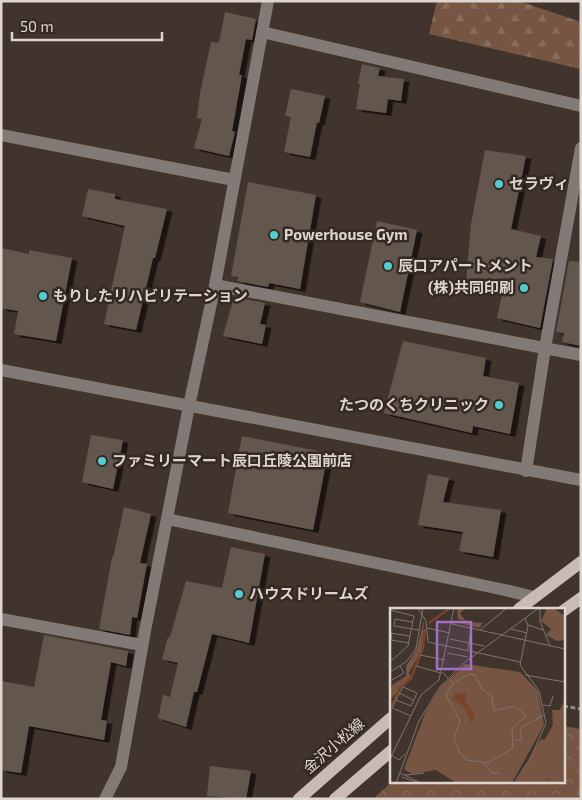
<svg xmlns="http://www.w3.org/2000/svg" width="582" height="800" font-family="'Exo 2','Noto Sans JP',sans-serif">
<defs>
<pattern id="forest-firs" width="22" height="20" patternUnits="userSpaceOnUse" patternTransform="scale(1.25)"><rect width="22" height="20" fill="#765542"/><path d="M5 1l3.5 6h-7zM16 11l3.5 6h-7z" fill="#896d5c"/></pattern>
<pattern id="park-crowns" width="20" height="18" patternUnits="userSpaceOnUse" patternTransform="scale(1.25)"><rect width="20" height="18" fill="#765542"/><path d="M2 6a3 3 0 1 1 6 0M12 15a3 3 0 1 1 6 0" fill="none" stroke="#896d5c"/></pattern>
<filter id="shadow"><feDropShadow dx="5.5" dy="3" stdDeviation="0" flood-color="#0009"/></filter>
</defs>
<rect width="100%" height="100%" fill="#41342d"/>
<!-- forest -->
<path fill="url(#forest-firs)" d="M437 1H519L581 22V69L429 34Z"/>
<!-- park -->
<path fill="url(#park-crowns)" d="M563 726 581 729V799H373L393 781H563Z"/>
<!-- building -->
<path fill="#64564e" filter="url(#shadow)" d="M225 12 256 19 252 40 246 39 239 75H242L232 131 235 132 229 156 194 148 202 119 197 118 200 93 211 42 219 43Z
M362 64 380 68 378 76 404 79 401 101 388 99 386 113 356 109 360 84 358 83Z
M291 89 325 96 319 123 317 122 310 157 284 152 291 117 285 116Z
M485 150 526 156 511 229 541 236 536 257 553 259 540 328 497 318 504 286 466 282 471 224Z
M248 182 316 195 300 289 269 283 268 287 237 281 238 277 231 276Z
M88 189 115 194V199L167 209 155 258H153L136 330 104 324 125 226 82 216Z
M377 221 417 230 400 312 360 302Z
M1 248 29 254V250L72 258 56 341 14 334 18 311 1 308Z
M569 261 581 262V346L562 342 564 333 556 332Z
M234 297 265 303 260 324 266 325 262 344 223 336Z
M403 341 486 358 483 376 519 383 510 434 473 426 472 433 384 413Z
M91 435 123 440 113 489 82 482Z
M242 436 328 453 313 530 228 513Z
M428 474 449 478 443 502 501 510 493 557 459 551 463 532 418 525Z
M124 507 151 514 140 563 147 564 137 618 132 617 130 635 99 629 112 557 113 558Z
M231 547 265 554 249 643 212 634 197 692H194L186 727 158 718 163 695 170 697 178 663 162 659 168 637H170L186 581 222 588Z
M44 635 128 651 126 666 111 662 101 720 107 721 104 740 29 726 21 773 1 770V681L34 687Z
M210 766 251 771 246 799 207 796Z"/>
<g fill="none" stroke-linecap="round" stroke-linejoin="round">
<!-- path -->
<path stroke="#938983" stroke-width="3" stroke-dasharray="5 2.5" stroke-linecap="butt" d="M563 706 581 709"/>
<!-- minor -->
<path stroke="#817a76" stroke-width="12" d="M262 32 581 106
M1 135 234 180
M215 285 581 355
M1 370 581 480
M526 471 545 348 581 148
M167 519 505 590 534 597
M1 619 142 645
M105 799 121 767 145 631 189 406 215 285 268 1"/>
<!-- major -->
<path stroke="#cabcb5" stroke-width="12" d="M519 609 581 562
M563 611 581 598
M299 799 391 718
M335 799 391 751"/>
</g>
<!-- markers -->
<g fill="#51ccd2" stroke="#362923" stroke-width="2">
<circle cx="499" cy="184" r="5"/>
<circle cx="274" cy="235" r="5"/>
<circle cx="388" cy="266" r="5"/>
<circle cx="524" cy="288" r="5"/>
<circle cx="43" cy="296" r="5"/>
<circle cx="499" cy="405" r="5"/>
<circle cx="102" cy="461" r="5"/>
<circle cx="239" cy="594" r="5"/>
</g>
<g text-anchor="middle" stroke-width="5" stroke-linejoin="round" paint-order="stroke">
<!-- poi labels -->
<g font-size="15" font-weight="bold" fill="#ddd5d0" stroke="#362923" text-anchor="start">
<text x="509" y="189">セラヴィ</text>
<text x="284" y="240">Powerhouse Gym</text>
<text x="398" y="271">辰口アパートメント</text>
<text x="514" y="293" text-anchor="end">(株)共同印刷</text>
<text x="53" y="301">もりしたリハビリテーション</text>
<text x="489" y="410" text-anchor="end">たつのくちクリニック</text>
<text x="112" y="466">ファミリーマート辰口丘陵公園前店</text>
<text x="249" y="599">ハウスドリームズ</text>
</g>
<!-- street labels -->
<g font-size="15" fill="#ddd5d0" stroke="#362923">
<text transform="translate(334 746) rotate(-41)" y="5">金沢小松線</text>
</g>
</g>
<!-- overview -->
<g transform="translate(390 608)">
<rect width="175" height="175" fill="#41342d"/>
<path d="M175 91V175H172L145 167 142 161Z" fill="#765542"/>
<path d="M67 0H76L70 5 76 14 93 15 89 20 72 16 73 12 68 11ZM157 0H164L175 8V32L167 33 156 27 161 21 151 13ZM34 11 32 42 19 65 21 69 0 92 2 77 16 68V58L27 41ZM162 102H170L172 111 165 128 142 163 159 172 174 170V175H125L151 131 154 132 163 119Z" fill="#765542"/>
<path d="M75 56 130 64 148 83 154 117 122 175H66L46 162 22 166 14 161 36 103 51 79Z" fill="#765542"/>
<path d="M76 85 75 93 85 105 82 116 74 99 63 91 65 86Z" fill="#774529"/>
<path fill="none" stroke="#774529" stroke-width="2.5" d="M39 15 60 0M2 98 9 81 21 70 33 40 35 21"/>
<path fill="none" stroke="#7f746e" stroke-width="1" d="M28 0 36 13 38 34 130 54M150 0V13L160 38M0 2 24 8 18 38 0 54M22 14 5 11 4 18 29 22M62 16 175 41M138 17 153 22M37 20 60 25M121 21 137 25M90 22 117 0M0 25 20 28M2 25 1 32 19 35M60 31 94 38M78 42 81 21M57 45 78 49M30 47 55 52M26 58 51 65M0 64 16 54 26 41 33 0M52 64 63 75M79 66 85 67 92 81 102 89 104 103 124 98 136 107 122 121 123 140 98 155 77 152 70 145 64 130 70 113 56 87 63 75ZM135 67 175 74M0 73 14 65 10 58M9 85 23 92M153 97 160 98 163 88M0 99 21 108M2 100 10 84 13 79 27 85 21 98 6 92M125 132 131 133V120L154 107M1 147 9 152 15 146M0 151 31 87 49 72 64 0M93 155 102 165H109M10 165 31 175M15 167 34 165M12 169 28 175M6 175 29 113 50 79 75 54 149 0M124 175 141 149 156 115 149 83 130 57 138 18 135 10"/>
<path fill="#a270c6" fill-opacity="0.15" stroke="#a270c6" stroke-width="2.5" d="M47 14H81V61H47Z"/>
<rect width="175" height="175" fill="none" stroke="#ddd5d0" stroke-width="2.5"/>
</g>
<!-- border -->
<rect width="582" height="800" fill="none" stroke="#ddd5d0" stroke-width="5"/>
<!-- scale -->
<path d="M12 32v8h150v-8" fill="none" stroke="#ddd5d0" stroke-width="2.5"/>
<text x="20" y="32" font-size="15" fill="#ddd5d0" stroke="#362923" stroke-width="4" paint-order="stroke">50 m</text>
</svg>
